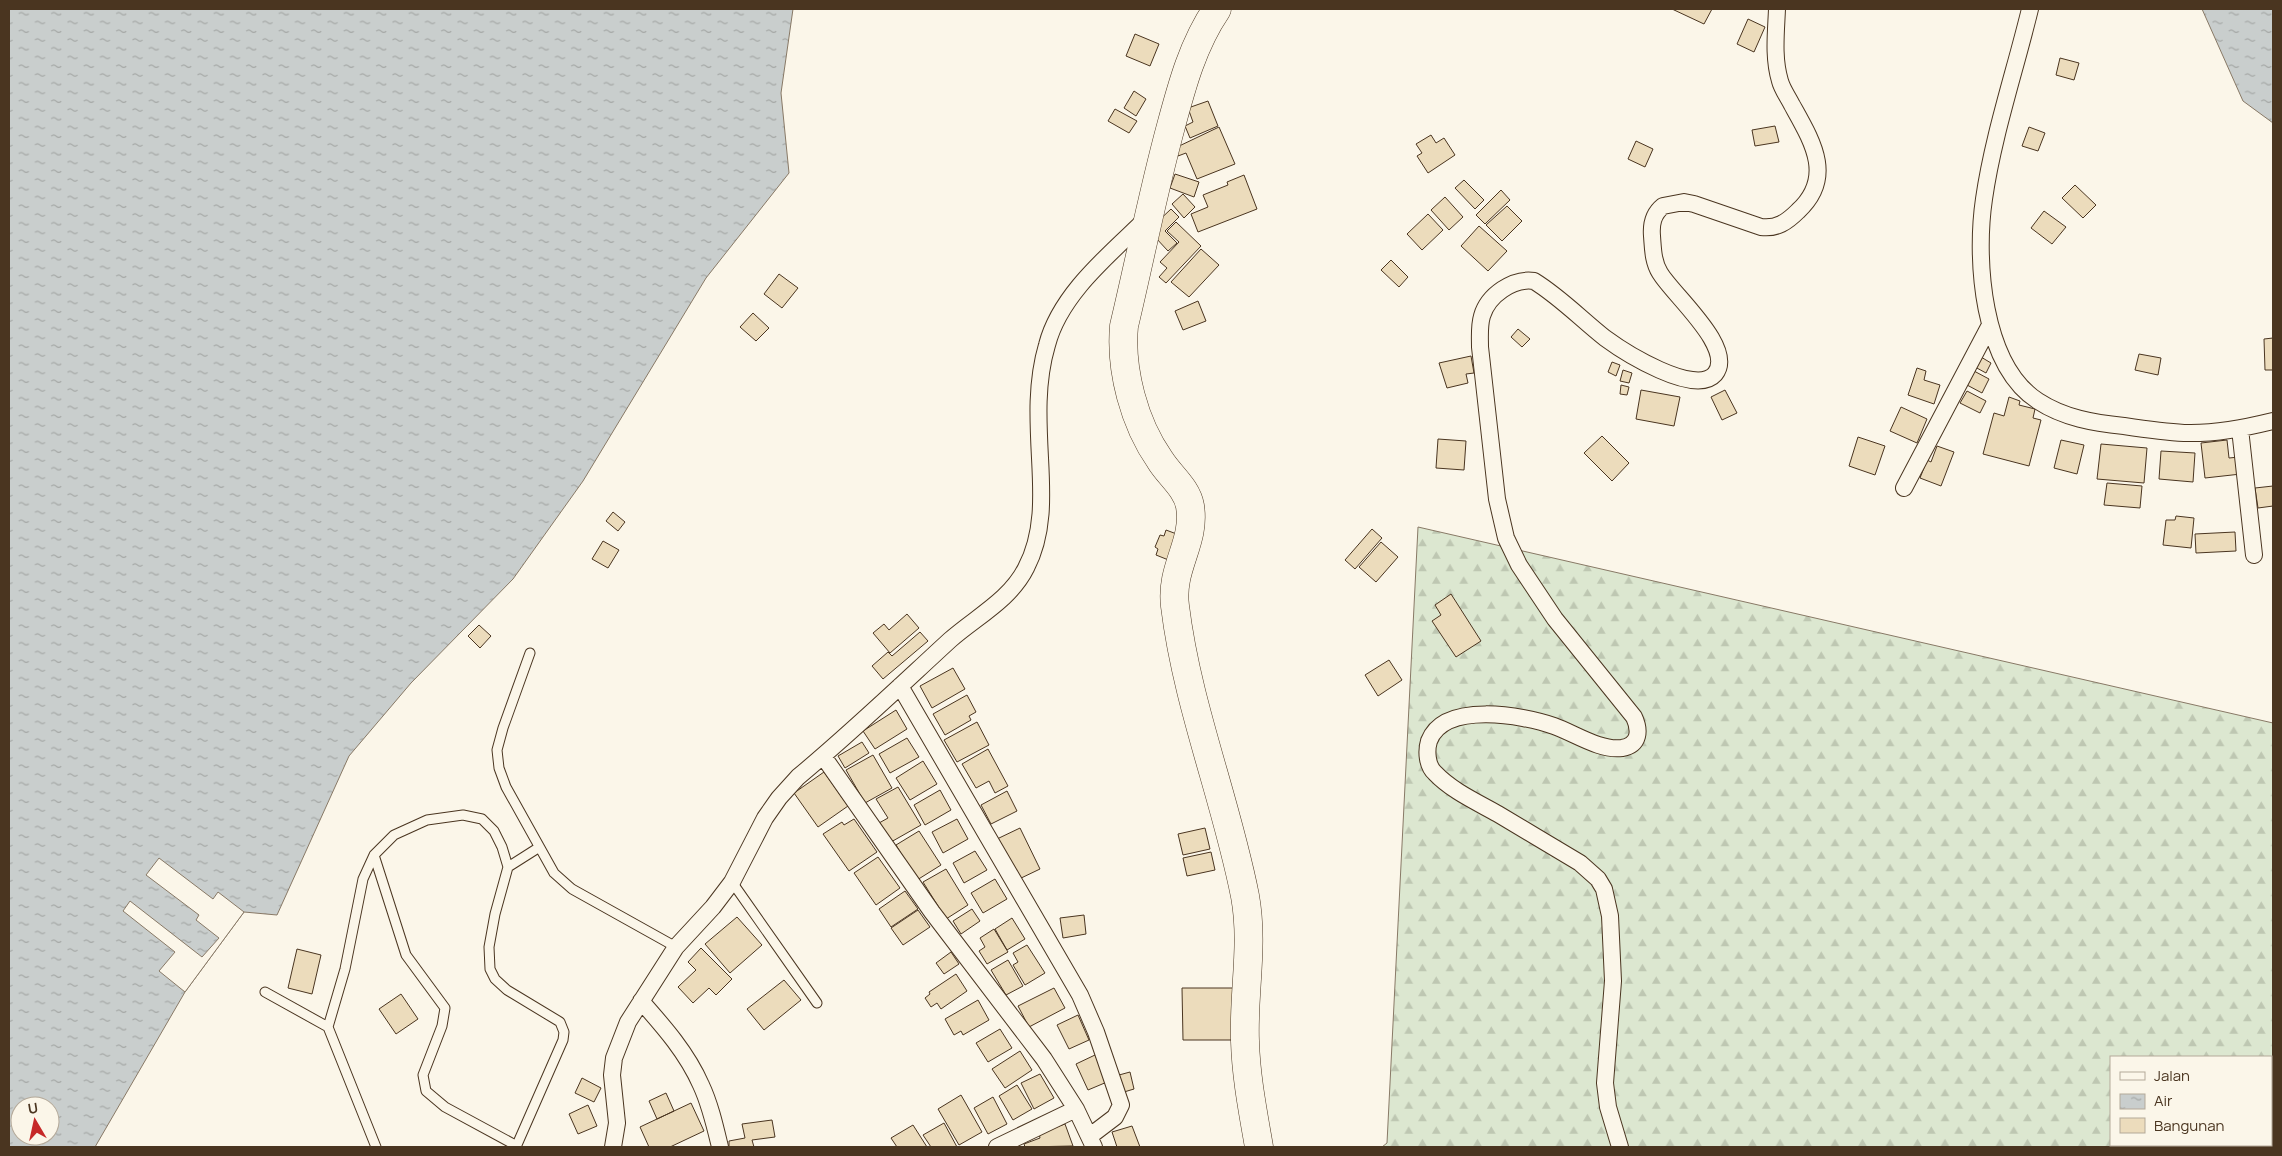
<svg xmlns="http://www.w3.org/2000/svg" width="2282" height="1156" font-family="Manrope,sans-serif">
<defs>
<pattern id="forest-firs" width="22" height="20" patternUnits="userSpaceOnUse" patternTransform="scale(1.25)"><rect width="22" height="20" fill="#dce7d0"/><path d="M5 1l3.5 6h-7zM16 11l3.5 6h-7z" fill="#bec7b2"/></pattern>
<pattern id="water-ripples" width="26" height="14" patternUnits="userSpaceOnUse" patternTransform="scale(1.25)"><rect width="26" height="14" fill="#c9cecd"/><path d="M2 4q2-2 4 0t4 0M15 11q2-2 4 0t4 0" fill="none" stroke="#a5a8a6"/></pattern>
</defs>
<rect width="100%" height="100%" fill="#fbf6e9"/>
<!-- forest -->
<path fill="url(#forest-firs)" stroke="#887966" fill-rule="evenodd" d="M1418 527 2273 723V1147H1382L1387 1143ZM2111 1057H2271V1145H2111Z"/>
<!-- water -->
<path fill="url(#water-ripples)" stroke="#887966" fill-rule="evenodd" d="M9 9H793L781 93 789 173 706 278 583 481 513 579 411 683 349 756 277 915 244 912 185 992 95 1147H9ZM20 1106H50V1136H20Z
M2202 9H2273V123L2243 101Z"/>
<!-- pier -->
<path fill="#fbf6e9" stroke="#887966" d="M159 858 213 899 218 892 244 912 185 992 159 971 175 952 123 911 130 901 202 957 219 938 196 920 199 915 146 875Z"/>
<!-- building -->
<path fill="#ecdcbc" stroke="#4a3520" d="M1672 9H1712L1704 24Z
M1748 19 1765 27 1754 52 1737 44Z
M1135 34 1159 44 1150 66 1126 56Z
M2060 58 2079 63 2074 80 2056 75Z
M1134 91 1146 99 1136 116 1124 108Z
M1208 101 1218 126 1190 138 1185 126 1193 122 1188 108Z
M1115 109 1137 121 1129 133 1108 121Z
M1775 126 1779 142 1755 146 1752 130Z
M1219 127 1235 164 1197 179 1186 153 1178 156 1175 148Z
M2029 127 2045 133 2038 151 2022 146Z
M1431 135 1436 143 1444 138 1455 155 1428 173 1417 156 1422 153 1416 144Z
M1636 141 1653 149 1645 167 1628 159Z
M1175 174 1199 182 1194 197 1170 188Z
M1244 175 1257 209 1198 232 1191 214 1208 207 1203 195 1228 185 1227 182Z
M1464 180 1484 200 1475 209 1455 188Z
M2075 185 2096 205 2083 218 2062 198Z
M1501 190 1510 200 1485 224 1476 215Z
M1183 194 1195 207 1184 218 1172 204Z
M1445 197 1463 217 1449 230 1431 210Z
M1507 206 1522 221 1502 241 1486 225Z
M1171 209 1179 217 1165 231 1177 243 1168 251 1155 237 1160 232 1154 225Z
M2044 211 2066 227 2052 244 2031 228Z
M1428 214 1443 230 1422 250 1407 234Z
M1176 222 1201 246 1166 283 1159 277 1167 268 1160 262 1179 242 1167 231Z
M1479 226 1507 251 1488 271 1461 246Z
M1201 249 1219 265 1189 297 1171 282Z
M1391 260 1408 277 1399 287 1381 270Z
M779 274 798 288 782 308 764 294Z
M1198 301 1206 321 1183 330 1175 311Z
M753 313 769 328 756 341 740 327Z
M1518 329 1530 339 1522 347 1511 337Z
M2273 338V370H2265L2264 339Z
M2139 354 2161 358 2158 375 2135 370Z
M1471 356 1474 373 1466 374 1468 383 1447 388 1439 363Z
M1981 357 1991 363 1986 373 1975 367Z
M1612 362 1620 365 1616 376 1608 372Z
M1917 368 1926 371 1924 380 1940 385 1934 404 1908 395Z
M1623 370 1632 373 1629 383 1620 381Z
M1974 371 1989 379 1982 393 1967 385Z
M1621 385 1629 387 1627 395 1620 394Z
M1641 390 1680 397 1674 426 1636 419Z
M1725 390 1737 413 1722 420 1711 397Z
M1967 391 1986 401 1980 413 1960 403Z
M2009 397 2020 401 2019 405 2035 409 2033 418 2041 420 2029 466 1983 454 1994 413 2004 416Z
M1901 407 1927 419 1917 443 1890 431Z
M1602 436 1629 463 1612 481 1584 453Z
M1858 437 1885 446 1875 475 1849 466Z
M1438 439 1466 441 1464 470 1436 468Z
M2061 440 2084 445 2077 474 2054 468Z
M2227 440 2229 458 2239 457 2241 474 2205 478 2201 443Z
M2101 444 2147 448 2144 483 2097 479Z
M1937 446 1954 452 1941 486 1920 478 1927 460 1931 462Z
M2161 451 2195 453 2193 482 2159 479Z
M2107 483 2142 486 2140 508 2104 505Z
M2273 486V506L2258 508 2255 488Z
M613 512 625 522 618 531 606 521Z
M2176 516 2194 518 2191 548 2163 545 2166 520H2175Z
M1372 529 1382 538 1355 569 1345 560Z
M1166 530 1182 536 1171 561 1156 555 1158 549 1155 547 1160 535 1164 536Z
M2235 532 2236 551 2196 553 2195 534Z
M603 541 619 550 608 568 592 559Z
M1381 542 1398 557 1376 582 1359 567Z
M1451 594 1481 641 1456 657 1432 621 1441 615 1435 605Z
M907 614 919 628 890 653 873 633 884 624 889 630Z
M479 625 491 636 480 648 468 636Z
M920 632 928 641 883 679 872 666 888 652 892 656Z
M1389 660 1402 680 1378 696 1365 675Z
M953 668 965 689 932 708 920 686Z
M967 695 976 712 969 716 971 720 945 735 933 714Z
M896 710 907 729 875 749 863 731Z
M977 722 989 745 957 762 944 740Z
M907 738 919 757 890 773 879 754Z
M862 742 869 753 845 768 838 756Z
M988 749 1008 786 995 793 989 781 976 788 962 764Z
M873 755 892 788 865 803 846 770Z
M923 761 937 784 910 800 896 778Z
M824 772 848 806 818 827 794 793Z
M898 787 921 825 891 842 879 823 888 818 876 799Z
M940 790 951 810 925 825 914 805Z
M1007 791 1017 811 991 824 981 805Z
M854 819 877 852 849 871 823 834 842 822 844 825Z
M957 819 968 839 943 853 932 832Z
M1020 828 1040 869 1017 880 997 839Z
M1205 828 1210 849 1183 855 1178 834Z
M919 831 941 865 917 880 896 845Z
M975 851 987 870 964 883 953 863Z
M1211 852 1215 870 1187 876 1183 858Z
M878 857 900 888 876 905 854 873Z
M946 869 968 905 946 919 923 882Z
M995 879 1007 899 983 913 971 893Z
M905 891 918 909 891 927 879 909Z
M972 909 980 921 961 934 953 921Z
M918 910 930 927 903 945 891 928Z
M1084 915 1086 934 1063 938 1060 918Z
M737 917 762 945 730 973 705 944Z
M1012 918 1025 939 1007 950 995 929Z
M994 929 1008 952 987 964 979 951 985 947 980 938Z
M1027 945 1045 973 1025 985 1013 965 1018 962 1013 953Z
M701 948 732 979 716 995 709 988 693 1003 678 987 696 970 688 962Z
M297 949 321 955 312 994 288 988Z
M951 952 959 964 944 974 936 963Z
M1008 960 1023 986 1006 995 991 970Z
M956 974 967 991 941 1009 937 1003 931 1007 925 998 930 994 929 992Z
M784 980 801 1000 764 1030 747 1009Z
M1054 988 1065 1008 1029 1027 1018 1006Z
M1182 988H1235V1040H1183Z
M401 994 418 1019 396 1034 379 1009Z
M978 1000 989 1020 963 1035 961 1031 954 1035 945 1019Z
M1078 1015 1089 1040 1069 1049 1057 1025Z
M1000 1029 1012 1048 988 1062 976 1043Z
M1020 1051 1032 1070 1005 1088 992 1069Z
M1095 1055 1107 1082 1088 1090 1076 1064Z
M1130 1072 1134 1089 1124 1092 1119 1075Z
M1040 1074 1054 1098 1034 1109 1021 1083Z
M582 1078 601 1088 594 1102 575 1093Z
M1017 1085 1032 1109 1013 1120 999 1096Z
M666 1093 674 1111 657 1119 649 1101Z
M961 1095 982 1132 959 1145 938 1109Z
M993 1097 1007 1124 988 1134 974 1108Z
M691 1103 704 1131 670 1147H649L640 1127Z
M588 1105 597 1126 578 1134 569 1114Z
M772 1120 775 1137 752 1140 754 1147H729V1141L745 1138 742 1124Z
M944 1123 957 1147H931L923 1135Z
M1065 1124 1073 1146 1025 1147 1024 1144 1040 1138 1039 1133Z
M913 1125 927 1147H897L891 1138Z
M1132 1126 1140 1147H1117L1112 1132Z"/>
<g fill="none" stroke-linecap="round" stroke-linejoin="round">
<defs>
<path id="lane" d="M530 653 503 728 497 750 499 768 506 787 554 873 572 889 676 947
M374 855 406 955 445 1008 442 1026 423 1075 426 1091 445 1107 517 1146
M508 867 538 848
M732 882 817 1003
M265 992 328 1027
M376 1147 328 1027 345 969 363 879 374 855 394 835 427 820 463 815 482 819 494 831 502 847 508 867 495 914 489 947 490 969 495 979 507 990 560 1022 564 1032 563 1040 516 1147"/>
<path id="street" d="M2030 9C2015 71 1993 136 1984 199 1975 259 1982 365 2038 401 2064 418 2094 423 2124 426 2144 429 2164 432 2184 433 2215 434 2244 428 2273 421
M2240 429 2254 555
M1904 488 1990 325
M900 686 1080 995 1096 1032 1121 1105 1115 1117 1090 1136
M823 756 932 912 1044 1059 1076 1109 1094 1147
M641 1001C664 1027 687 1053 701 1085 710 1104 715 1126 720 1147
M613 1147 617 1123 612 1075 614 1058 628 1022 676 947 713 907 732 882 765 818 779 798 798 777C851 733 900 686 950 640 976 617 1010 600 1026 568 1044 534 1042 495 1040 458 1038 420 1036 382 1047 345 1060 294 1110 254 1146 219
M997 1147 1076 1109
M1620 1147 1608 1107 1605 1083 1613 981 1610 916 1604 889 1598 879 1580 863C1553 847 1525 830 1498 814 1477 802 1452 791 1435 773 1427 766 1426 751 1429 741 1444 701 1523 715 1554 726 1574 733 1600 751 1622 748 1640 745 1640 730 1634 717L1555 619 1519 565 1506 538 1497 499 1480 347C1480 337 1479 326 1482 316 1488 295 1513 278 1534 281 1560 297 1581 319 1605 338 1624 352 1695 397 1715 374 1736 348 1673 295 1660 273 1653 262 1653 249 1652 236 1651 224 1653 214 1663 206L1684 202 1694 204 1761 227C1777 229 1787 222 1798 211 1835 177 1812 141 1792 105 1788 97 1782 89 1780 81 1773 58 1776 33 1777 9"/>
<path id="highway" d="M1217 9C1193 44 1182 85 1171 126 1153 192 1140 259 1124 326 1120 370 1134 423 1160 460 1169 475 1187 488 1190 506 1196 543 1170 567 1175 606 1187 705 1226 799 1245 896 1254 945 1243 993 1245 1041 1246 1077 1253 1112 1259 1147"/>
</defs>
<!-- lane casing -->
<use href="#lane" stroke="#4a3520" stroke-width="11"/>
<!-- street casing -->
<use href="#street" stroke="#4a3520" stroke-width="18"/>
<!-- highway casing -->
<use href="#highway" stroke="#4a3520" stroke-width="29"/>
<!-- lane -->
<use href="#lane" stroke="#fbf6e9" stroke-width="9"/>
<!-- street -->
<use href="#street" stroke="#fbf6e9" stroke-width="16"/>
<!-- highway -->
<use href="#highway" stroke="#fbf6e9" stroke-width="28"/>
</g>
<!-- border -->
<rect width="2282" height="1156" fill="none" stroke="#4a3520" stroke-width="20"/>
<!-- legend -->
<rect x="2110" y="1056" width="162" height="90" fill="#fbf6e9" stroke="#b4a999"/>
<rect x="2120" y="1072" width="25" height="8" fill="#fbf6e9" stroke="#b4a999"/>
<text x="2154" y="1081" font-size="15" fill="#4a3520">Jalan</text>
<rect x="2120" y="1094" width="25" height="15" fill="url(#water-ripples)" stroke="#b4a999"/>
<text x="2154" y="1106" font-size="15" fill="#4a3520">Air</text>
<rect x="2120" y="1118" width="25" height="15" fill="#ecdcbc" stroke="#b4a999"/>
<text x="2154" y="1131" font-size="15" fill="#4a3520">Bangunan</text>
<!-- north arrow -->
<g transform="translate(35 1121) rotate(351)"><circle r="24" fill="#fbf6e9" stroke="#b4a999"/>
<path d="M0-4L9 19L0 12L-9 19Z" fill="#c62828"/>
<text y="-8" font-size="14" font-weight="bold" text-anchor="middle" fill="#4a3520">U</text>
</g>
</svg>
